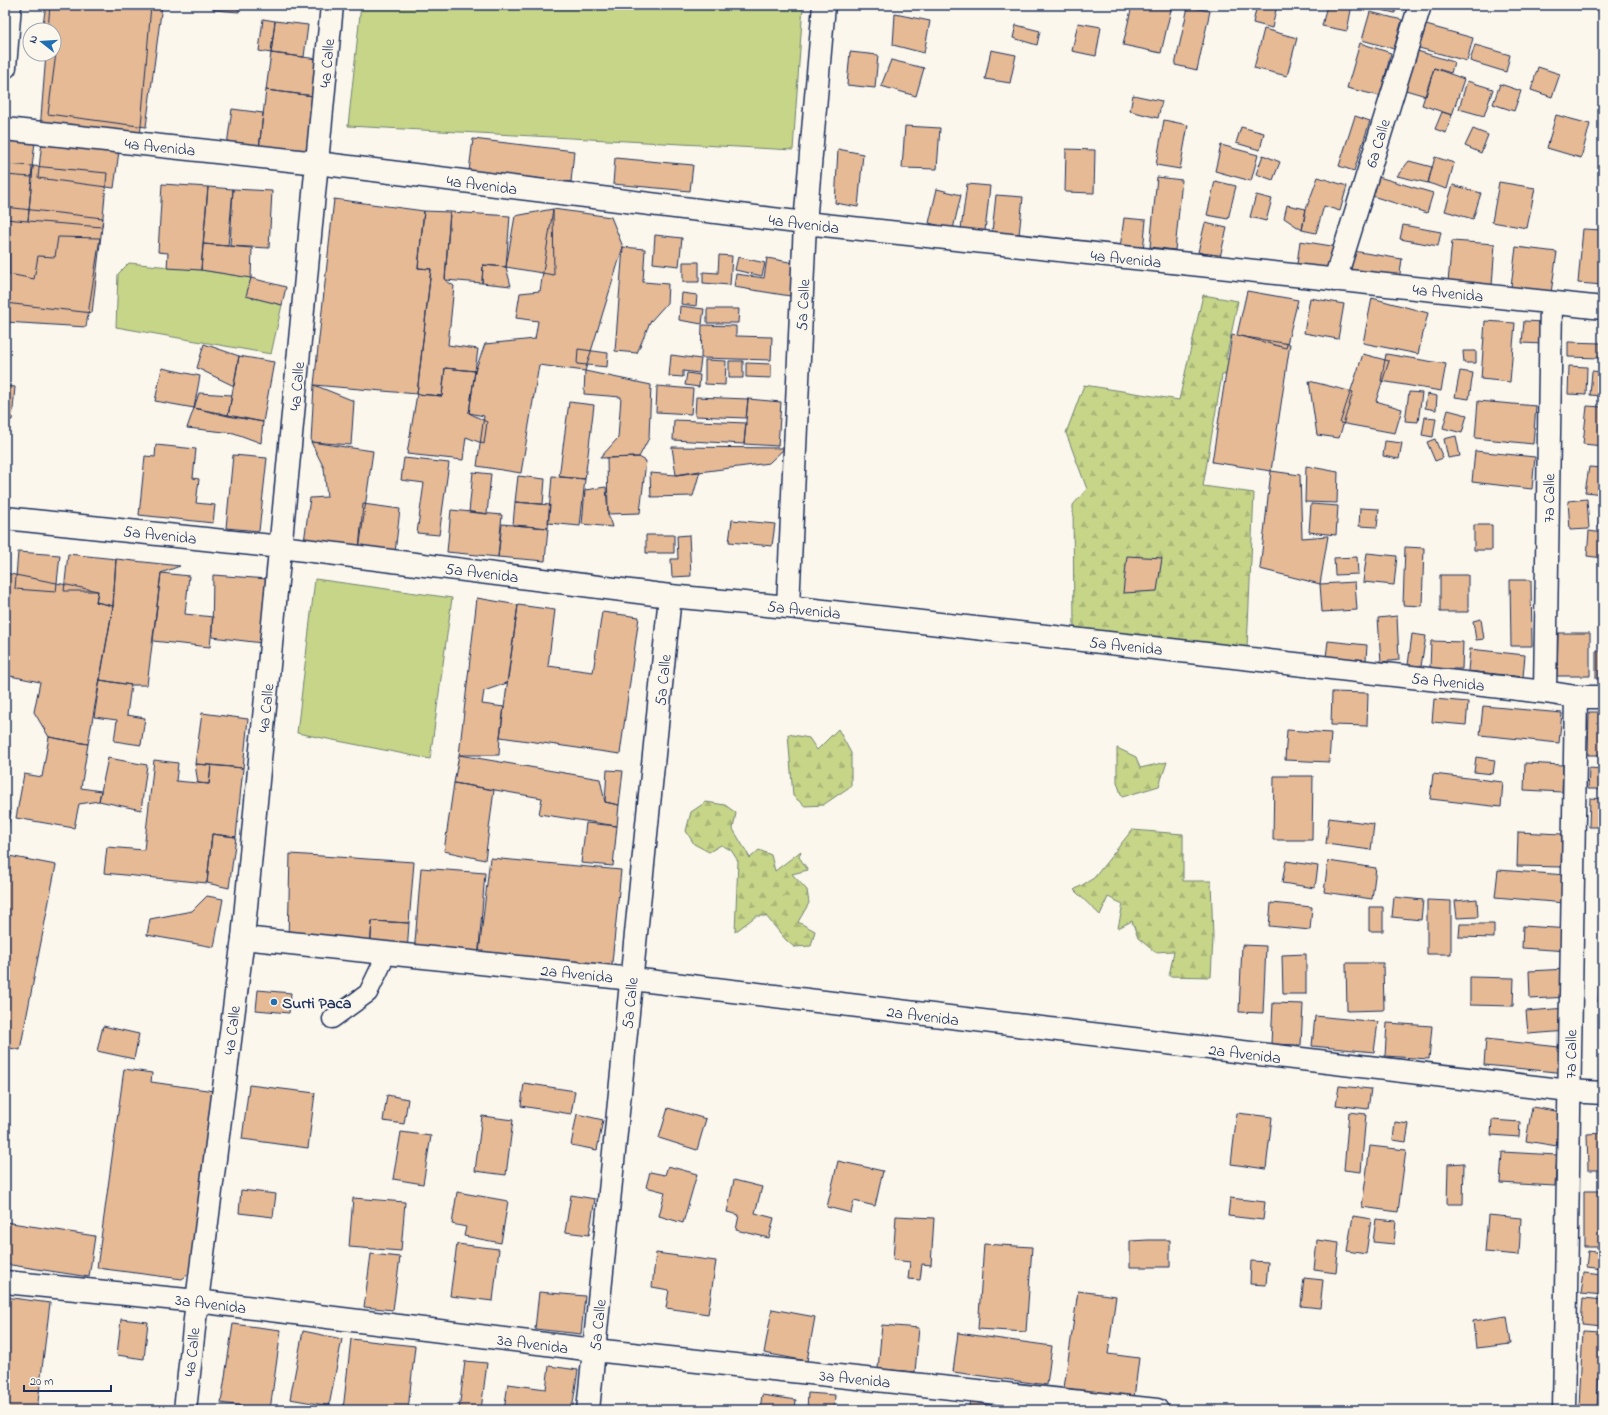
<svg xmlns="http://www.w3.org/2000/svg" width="1608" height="1415" font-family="'Indie Flower',sans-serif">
<defs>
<pattern id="forest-firs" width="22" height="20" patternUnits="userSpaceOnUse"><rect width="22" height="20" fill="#c6d588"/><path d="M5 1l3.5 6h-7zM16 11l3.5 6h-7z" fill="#aab778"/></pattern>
</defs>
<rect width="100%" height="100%" fill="#fbf7ec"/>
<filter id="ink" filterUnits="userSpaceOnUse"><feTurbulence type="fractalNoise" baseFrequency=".025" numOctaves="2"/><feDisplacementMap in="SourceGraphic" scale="8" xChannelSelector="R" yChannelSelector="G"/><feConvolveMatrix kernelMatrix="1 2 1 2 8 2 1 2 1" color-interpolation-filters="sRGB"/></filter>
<g filter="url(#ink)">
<!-- forest -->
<path fill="url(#forest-firs)" stroke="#708273" d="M1203 295 1238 301 1226 359 1248 358 1242 374 1222 375 1203 486 1254 493 1247 648 1074 629 1073 505 1087 489 1066 433 1084 385 1179 400Z
M838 729 851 753V786L823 805 805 806 793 796 788 734 809 738 817 750Z
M1117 748 1136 757 1140 768 1167 762 1159 786 1122 797 1117 782Z
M706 802 725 805 736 813 733 829 750 858 759 850 771 855 775 871 801 851 799 857 808 870 792 874 807 890 809 903 798 922 815 931 811 946 794 947 786 940 766 916H756L735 932 738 861 731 850 721 845 709 852 694 844 686 831 691 812Z
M1132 830 1183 834V881H1211L1213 938 1211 977 1169 976 1174 951 1155 952 1138 938 1132 921 1118 928 1123 904 1108 897 1100 915 1074 890 1094 878Z"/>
<!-- pitch -->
<path fill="#c6d588" stroke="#708273" d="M361 5H803L793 150 348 126Z
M129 263 201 270 251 278 247 296 282 305 271 354 116 327 118 274Z
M315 579 452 598 430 759 297 733Z"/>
<!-- building -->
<path fill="#e5ba95" stroke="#1b2f5e" d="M46 5H162L146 127 48 114 58 38H54V30H42Z
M50 5H151L140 138 40 130 46 54H54V30H48Z
M214 5H239V12L214 10Z
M1132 5H1172L1161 53 1123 45Z
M1257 5H1277L1272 28 1253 23Z
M1327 5H1352L1347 31 1322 26Z
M1373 5H1396L1395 13 1372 8Z
M1188 7 1210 11 1197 70 1175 65Z
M1370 12 1402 20 1394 49 1362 40Z
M895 14 930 21 924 53 893 45Z
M263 19 275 21 271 53 259 51Z
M275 21 308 25 304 57 271 53Z
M1078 23 1101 27 1096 56 1072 51Z
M1016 25 1040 31 1037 45 1013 38Z
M1426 25 1473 38 1467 61 1419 48Z
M1264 29 1297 38 1287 76 1254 68Z
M1360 43 1391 53 1380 96 1347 88Z
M1475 45 1510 55 1506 72 1470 61Z
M991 50 1016 55 1010 83 985 79Z
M1414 50 1454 62 1451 73 1434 68 1426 96 1402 89Z
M850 52 878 55 875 88 847 85Z
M271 53 318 59 314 96 266 90Z
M891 60 924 68 916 96 881 86Z
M1538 67 1560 74 1552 97 1531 90Z
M1434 68 1464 79 1452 115 1422 105Z
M1467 81 1493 89 1484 116 1459 109Z
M1500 84 1521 91 1514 111 1493 104Z
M266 90 314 96 306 155 259 149Z
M1133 95 1162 101 1158 118 1130 111Z
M232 109 263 113 259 149 227 145Z
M1442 112 1452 115 1446 133 1435 129Z
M1556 115 1590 124 1581 158 1547 148Z
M1355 116 1370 121 1354 171 1339 166Z
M1164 120 1188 125 1180 169 1156 165Z
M905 126 940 128 937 169 902 168Z
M1241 127 1264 133 1260 150 1236 143Z
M1473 129 1488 135 1481 153 1465 146Z
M5 138 35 141 31 177 5 175Z
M473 139 574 151 571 182 469 171Z
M42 141 119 151 114 188 38 178Z
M1221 145 1258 155 1251 181 1215 171Z
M838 149 863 154 858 207 835 203Z
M1066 149 1095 150 1094 193 1065 192Z
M1263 155 1280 162 1273 180 1256 174Z
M1435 157 1454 163 1447 189 1428 183Z
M615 158 693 165 690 191 613 184Z
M1409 161 1432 167 1428 183 1397 176Z
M5 164 33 166 28 221 5 219Z
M33 166 107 173 102 227 28 221Z
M1375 176 1433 193 1427 213 1369 195Z
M1157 177 1182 180 1175 250 1150 247Z
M1318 177 1347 186 1340 211 1324 206 1316 233 1302 230 1306 209Z
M1215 181 1236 186 1228 219 1207 215Z
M1499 182 1535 188 1527 228 1492 222Z
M162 184 208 187 201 270 167 268 168 253 158 252Z
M967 184 990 186 985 231 961 229Z
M1453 185 1481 193 1473 219 1445 211Z
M208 187 233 189 228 246 203 244Z
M233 189 272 191 269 248 230 246Z
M937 189 961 195 953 229 929 223Z
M996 195 1023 197 1019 235 992 232Z
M1256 195 1272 199 1266 221 1250 217Z
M334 199 424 211 418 268 431 269 417 394 314 385Z
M1287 205 1306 209 1302 230 1284 218Z
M5 207 103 218 92 313 5 303Z
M553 209 554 275 506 267 515 216Z
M553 209 611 217 623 247 585 371 539 365 521 473 477 466 484 416 469 413 475 371 485 344 535 339 538 321 516 318 520 293 540 291Z
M424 211 450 212 445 280 454 286 448 345 478 349 475 371 445 368 442 396 417 394 431 269 418 268Z
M450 212 510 216 506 267 483 265 482 283 445 280Z
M1124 218 1146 220 1143 251 1120 248Z
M1205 223 1227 228 1220 257 1198 252Z
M1403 225 1441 232 1438 246 1400 239Z
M1583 229 1603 230V285L1578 283Z
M655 235 682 238 679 266 653 263Z
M58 237 100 238 86 327 5 322V252H9V274L34 279 38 256 55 257Z
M1300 241 1338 247 1334 270 1297 264Z
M1452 241 1495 244 1492 286 1448 282Z
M203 244 252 248 251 278 201 270Z
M623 247 645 249 643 282 668 284 667 303 650 322 637 353 615 351Z
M1516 247 1557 252 1551 293 1511 287Z
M1353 251 1402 259 1399 281 1350 273Z
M719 255 732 256 730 285 703 283V272L718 273Z
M738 257 765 263 762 276 735 270Z
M767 258 795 263 790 296 734 287 736 274 764 278Z
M683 262H699V282H683Z
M483 265 506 267 511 286 482 283Z
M251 278 286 287 282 305 246 296Z
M1247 291 1298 300 1286 348 1237 335Z
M682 293 697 295 696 306 681 304Z
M1310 298 1344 304 1338 339 1304 333Z
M1372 298 1428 313 1418 354 1363 343Z
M680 306 704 309 702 324 679 320Z
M707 309H739L738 323H707Z
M1485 321 1515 323 1510 382 1481 379Z
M1524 321 1544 322 1542 344 1522 343Z
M702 325 736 326V336L772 337 771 360 701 358Z
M1232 335 1290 344 1271 471 1212 462Z
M1568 342 1601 343 1600 358 1568 357Z
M204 344 239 356 234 386 197 368Z
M578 349 608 353 607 367 577 364Z
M1463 351H1476V363H1464Z
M1363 354 1389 361 1376 401 1402 409 1395 433 1340 423Z
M1386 354 1446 364 1441 391 1381 381Z
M671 355 701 359 699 373 683 371V377L669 376Z
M239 356 274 362 263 422 228 416Z
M705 360 726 361 725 385 705 384Z
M729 361H743V378H729Z
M746 363 771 364V378L746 377Z
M1569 366 1587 367 1586 395 1568 394Z
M162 368 200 376 194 408 155 401Z
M445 368 475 371 469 413 487 422 484 444 466 437 463 460 407 454 417 394 442 396Z
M585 371 651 385 649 438 639 457 600 458 618 438 621 397 584 394Z
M1460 371 1473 373 1469 399 1455 397Z
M1592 371 1603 372V396L1590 395Z
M687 373 700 375 699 387 685 385Z
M1309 381 1353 392 1339 438 1317 435Z
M314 385 354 401 351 445 311 442Z
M5 386 15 387 12 420 5 419Z
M657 386 693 389 691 414 656 412Z
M1409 392 1422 393 1418 422 1405 421Z
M199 393 232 395 228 416 194 408Z
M1427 394 1437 396 1436 410 1425 408Z
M696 397 748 399 746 418 695 416Z
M748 399 781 402 778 446 744 444Z
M1478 401 1536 406 1533 444 1475 438Z
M569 402 594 405 585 479 559 477Z
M1587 406 1603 407V446L1583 444Z
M194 408 263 422 261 443 234 433 187 428Z
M1448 410 1467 415 1462 433 1443 428Z
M1425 417 1436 418 1433 437 1422 435Z
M674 420 746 423 744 444 673 440Z
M1456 436 1460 456 1448 458 1444 439Z
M1435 439 1443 458 1435 461 1427 442Z
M1385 441 1402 443 1399 459 1383 456Z
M311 442 373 451 359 550 304 542 310 498 327 497 324 468Z
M156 445 196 449 193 478 199 479 196 503 215 505 213 523 139 515 145 456 155 457Z
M672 447 785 448 769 463 676 475Z
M1475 451 1535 457 1532 489 1472 482Z
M233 455 267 458 259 531 226 528Z
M639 457 646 461 640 513 608 514 607 458Z
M404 458 449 463 439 535 417 533 424 483 401 480Z
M1306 466 1338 472 1337 503 1305 502Z
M1589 467 1603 468V494L1585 492Z
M700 471 693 496 651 497 650 473 676 475Z
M1271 471 1300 475 1302 538 1328 536 1320 584 1260 569Z
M473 472 491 474 487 514 469 512Z
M518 476 545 479 543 504 515 502Z
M552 476 585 479 580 526 548 523Z
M606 487 608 514 612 527 582 524 585 490Z
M1587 499 1589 529 1570 530 1568 501Z
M515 502 550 505 548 528 513 525Z
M363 504 400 509 395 553 359 550Z
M1311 504 1338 506 1336 535 1309 532Z
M1600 505H1603V527L1598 526Z
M1360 508 1379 509 1377 527 1359 526Z
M451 510 502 515 498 557 447 552Z
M732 520 775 524 772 546 729 542Z
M502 524 548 528 545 561 498 557Z
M1474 525H1492V550H1474Z
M1589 531 1603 533V558L1587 556Z
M646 535H674V553H646Z
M689 535 691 576 672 577 671 559H678L677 536Z
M1405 547 1424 548 1422 606 1403 605Z
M18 552 60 555 56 592 15 589Z
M1367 553 1397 556 1394 585 1363 582Z
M68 554 116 559 113 606 96 602 98 591H64Z
M1127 556 1162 558 1157 591 1123 593Z
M1357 557 1358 574 1335 575 1334 558Z
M116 559 180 566 161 573 147 685H131L100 680 113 606Z
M5 573 98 591 96 602 113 606 88 744 49 737 34 712 40 682 5 675Z
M161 573 189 576 185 614 213 617 210 647 153 641Z
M213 575 268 579 262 643 212 637Z
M1440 575H1468V612H1440Z
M1510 580H1531L1532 646H1511Z
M1355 582 1357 610 1322 612 1320 584Z
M477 598 518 605 507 683 484 691 482 704 504 707 500 737 499 755H459Z
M518 605 555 610 548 666 593 672 602 612 639 617 620 754 500 737Z
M1397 616 1399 660 1381 662 1378 618Z
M1481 619 1484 639 1476 640 1473 621Z
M1558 633H1590V676H1557Z
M1412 634 1426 636 1421 666 1408 665Z
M1328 641 1367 645 1366 660 1326 657Z
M1431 641 1463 642 1462 669H1430Z
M1470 649 1525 655 1523 677 1468 671Z
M1596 651H1603V679H1596Z
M100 680 131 685 127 715 145 718 141 745 114 741 117 720 94 717Z
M1332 692 1368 693 1367 726 1331 725Z
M1434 699 1468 702 1466 725 1432 722Z
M1483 706 1562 713 1559 743 1480 735Z
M1589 712H1603V755H1588Z
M202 713 248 719 243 768 195 764Z
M1287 730 1331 733 1329 762 1285 760Z
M49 737 88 744 81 788 101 791 99 801 79 804 74 828 16 818 24 774 42 777Z
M459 755 600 779 605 802 619 805 617 826 539 814 542 798 454 783Z
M1476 757 1495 760 1493 774 1474 772Z
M108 758 147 765 141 810 99 801Z
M154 760 178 763 176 781 209 784 211 765 243 768 236 837 212 834 207 883 104 873 107 847 144 850Z
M1525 763 1563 765 1562 792 1524 790Z
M195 764 211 765 209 784 198 783Z
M1589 768 1603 769V789H1588Z
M607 770 623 771 619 805 605 802Z
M1433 774 1503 782 1501 807 1430 799Z
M1274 776H1313L1312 840H1273Z
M454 783 494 790 485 860 444 851Z
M1590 798 1603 799V827H1589Z
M5 810 11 812 5 840Z
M1329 818 1374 824 1371 850 1326 844Z
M586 823 617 826 613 866 581 863Z
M1518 832 1562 834 1561 867 1517 866Z
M212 834 236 837 229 888 207 883Z
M290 854 414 862 409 923 372 921 370 951 288 941Z
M9 856 56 865 20 1050 5 1047V874Z
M490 858 621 870 611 973 478 961Z
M1286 861 1318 866 1315 888 1282 883Z
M1328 861 1376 868 1372 899 1324 892Z
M421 868 485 873 478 961 414 955Z
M1498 870 1566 875 1565 903 1495 897Z
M207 896 223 899 214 947 147 935 150 919 192 911Z
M1600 896H1603V927H1600Z
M1394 897 1423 900 1421 920 1392 917Z
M1477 899 1478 917 1457 918 1455 901Z
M1427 900 1451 901V954H1427Z
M1271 903 1312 907 1310 930 1269 926Z
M1369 907H1383V931H1369Z
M372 921 409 923 407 953 370 951Z
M1460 924H1494V938L1459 937Z
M1523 926 1570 929 1568 951 1522 948Z
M1242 945 1266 946 1263 1013 1239 1012Z
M1306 954V994H1283L1282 955Z
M1600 962H1603V1002H1598Z
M1346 963H1383L1384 1010 1347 1011Z
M1567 969 1569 997 1530 999 1529 971Z
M1470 977 1514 978 1513 1006 1470 1005Z
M258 990 291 993 289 1013 256 1010Z
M1273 1003 1303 1004 1301 1045 1271 1044Z
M1567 1008 1568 1031 1528 1034 1526 1011Z
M1315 1016 1378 1022 1374 1052 1312 1046Z
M1387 1023 1432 1026 1429 1059 1385 1056Z
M103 1026 139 1034 134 1059 97 1051Z
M1486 1039 1568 1048 1566 1073 1484 1065Z
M124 1069 152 1073 151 1082 214 1091 190 1273 182 1279 97 1268Z
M524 1083 575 1091 571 1114 521 1106Z
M249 1085 315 1093 308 1148 242 1139Z
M1339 1086 1371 1089 1368 1109 1336 1105Z
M387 1095 408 1099 404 1124 383 1121Z
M1532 1107 1562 1112 1557 1146 1526 1141Z
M668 1108 706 1119 697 1150 659 1138Z
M1349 1112 1366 1114 1361 1172 1344 1170Z
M1237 1113 1272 1117 1266 1169 1231 1164Z
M577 1114 603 1120 597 1150 571 1145Z
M482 1116 513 1120 506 1175 475 1171Z
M1492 1120 1520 1122 1519 1137 1491 1135Z
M1395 1122 1409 1124 1406 1142 1393 1140Z
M401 1132 431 1136 423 1184 393 1179Z
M1603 1133V1170H1588L1587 1134Z
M1370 1146 1406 1150 1398 1212 1362 1207Z
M1502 1152 1557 1155 1555 1186 1500 1183Z
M838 1161 883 1171 875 1206 854 1201 851 1213 827 1207Z
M1464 1163 1463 1204H1447L1448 1164Z
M668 1166 697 1174 683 1223 659 1216 665 1192 646 1187 650 1172 665 1175Z
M734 1180 762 1187 755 1213 774 1218 769 1238 736 1230 739 1215 727 1212Z
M241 1190 276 1194 273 1217 239 1213Z
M1584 1191H1600V1247H1584Z
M457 1192 508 1201 501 1243 464 1236 466 1227 452 1224Z
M571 1195 595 1199 589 1235 565 1232Z
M353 1198 405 1202 401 1251 349 1247Z
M1230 1198 1265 1202 1263 1220 1228 1216Z
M1488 1215 1521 1218 1519 1255 1485 1252Z
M896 1216 934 1218 931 1265 922 1264 920 1280 908 1279 910 1262 893 1260Z
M1353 1216 1371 1219 1366 1254 1347 1251Z
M1376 1219 1396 1221 1394 1244 1373 1242Z
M5 1222 95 1236 89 1277 5 1264Z
M1148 1240H1170V1267H1130V1241Z
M1317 1240 1339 1243 1336 1273 1314 1270Z
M457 1244 499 1249 493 1301 450 1296Z
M984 1244 1032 1247 1026 1332 978 1329Z
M1588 1251 1603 1253V1269L1586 1267Z
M656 1253 716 1261 708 1314 666 1308 669 1290 652 1287Z
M371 1254 400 1257 393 1310 364 1307Z
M1251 1261 1268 1262 1266 1285 1250 1284Z
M1584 1273 1603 1275V1295L1581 1293Z
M1304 1278 1323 1280 1320 1308 1301 1306Z
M1078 1291 1116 1296 1108 1354 1139 1358 1134 1398 1064 1388Z
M539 1292 585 1296 581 1334 535 1329Z
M5 1297 50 1303 37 1410H5Z
M1583 1298 1603 1300V1325L1581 1323Z
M772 1309 815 1317 807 1361 764 1353Z
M1507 1316 1511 1344 1476 1348 1473 1321Z
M121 1319 148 1322 144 1359 117 1355Z
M233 1324 281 1330 270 1410 221 1403Z
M882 1325 919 1328 915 1372 878 1369Z
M1583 1330 1601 1331 1597 1408 1579 1407Z
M303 1331 342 1339 329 1406 290 1399Z
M958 1333 1052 1346 1047 1385 953 1372Z
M351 1339 415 1346 408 1410H343Z
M465 1361 487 1363 481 1410H459Z
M549 1366 578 1370 572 1410H504L508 1384 546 1389Z
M808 1393 835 1395 834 1410H807Z
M762 1395 796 1400 795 1410H760Z
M970 1401 1001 1408 1000 1410H968Z"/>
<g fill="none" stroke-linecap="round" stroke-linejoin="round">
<defs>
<path id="lane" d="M332 1019 368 993 382 964 384 953"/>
<path id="street" d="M5 67 10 5
M5 129 317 163 805 223 1603 308
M1335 280 1420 5
M670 596 788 607 1545 692 1576 697H1603
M788 607 805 223 824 5
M1545 692 1551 303
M243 938 632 979 1569 1091 1603 1093
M5 1282 197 1301 594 1350 1157 1410
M1564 1410 1576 697"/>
<path id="secondary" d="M5 518 281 547 670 596 588 1410
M185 1410 197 1301 243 938 332 5"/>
</defs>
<!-- lane casing -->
<use href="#lane" stroke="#1b2f5e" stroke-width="21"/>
<!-- street casing -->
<use href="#street" stroke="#1b2f5e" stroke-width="25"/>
<!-- secondary casing -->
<use href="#secondary" stroke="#1b2f5e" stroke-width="25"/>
<!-- lane -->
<use href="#lane" stroke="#fbf7ec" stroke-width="18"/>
<!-- street -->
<use href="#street" stroke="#fbf7ec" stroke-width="22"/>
<!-- secondary -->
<use href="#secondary" stroke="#fbf7ec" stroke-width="22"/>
</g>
</g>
<!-- markers -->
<circle fill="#1f6fb2" stroke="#fbf7ec" stroke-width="1.5" cx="274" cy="1002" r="4"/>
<g text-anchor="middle" stroke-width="4" stroke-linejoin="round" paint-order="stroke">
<!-- street labels -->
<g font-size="16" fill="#1b2f5e" stroke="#fbf7ec">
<text transform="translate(326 63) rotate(-85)" y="6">4a Calle</text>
<text transform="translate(1377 143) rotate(-73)" y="6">6a Calle</text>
<text transform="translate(160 146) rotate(6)" y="6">4a Avenida</text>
<text transform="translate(482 184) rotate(7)" y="6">4a Avenida</text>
<text transform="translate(804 223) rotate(7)" y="6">4a Avenida</text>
<text transform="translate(1126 258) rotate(6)" y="6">4a Avenida</text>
<text transform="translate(1448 292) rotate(6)" y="6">4a Avenida</text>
<text transform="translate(802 305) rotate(-87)" y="6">5a Calle</text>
<text transform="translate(296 386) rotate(-85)" y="6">4a Calle</text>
<text transform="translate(1548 498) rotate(-89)" y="6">7a Calle</text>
<text transform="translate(160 534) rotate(6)" y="6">5a Avenida</text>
<text transform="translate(482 572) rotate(7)" y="6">5a Avenida</text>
<text transform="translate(804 609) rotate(6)" y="6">5a Avenida</text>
<text transform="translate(1126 645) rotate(6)" y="6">5a Avenida</text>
<text transform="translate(662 680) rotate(-84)" y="6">5a Calle</text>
<text transform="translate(1448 681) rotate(6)" y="6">5a Avenida</text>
<text transform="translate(265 708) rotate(-84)" y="6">4a Calle</text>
<text transform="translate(577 973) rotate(6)" y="6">2a Avenida</text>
<text transform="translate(629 1003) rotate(-84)" y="6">5a Calle</text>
<text transform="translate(923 1015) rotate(7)" y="6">2a Avenida</text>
<text transform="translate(231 1030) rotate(-83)" y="6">4a Calle</text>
<text transform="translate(1245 1053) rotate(7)" y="6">2a Avenida</text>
<text transform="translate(1570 1054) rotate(-89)" y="6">7a Calle</text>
<text transform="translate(211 1303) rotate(7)" y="6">3a Avenida</text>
<text transform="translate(597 1325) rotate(-84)" y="6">5a Calle</text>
<text transform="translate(533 1343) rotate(7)" y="6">3a Avenida</text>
<text transform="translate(191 1352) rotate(-84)" y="6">4a Calle</text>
<text transform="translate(855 1378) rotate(6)" y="6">3a Avenida</text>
</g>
<!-- poi labels -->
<g font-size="16" font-weight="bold" fill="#1b2f5e" stroke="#fbf7ec" text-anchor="start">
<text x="282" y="1008">Surti Paca</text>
</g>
</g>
<!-- margin -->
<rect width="1608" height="1415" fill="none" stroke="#fbf7ec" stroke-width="20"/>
<rect x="10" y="10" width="1588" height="1395" fill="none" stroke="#1b2f5e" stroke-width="1.5" filter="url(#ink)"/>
<!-- north arrow -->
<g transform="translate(42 42) rotate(287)"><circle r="19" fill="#fbf7ec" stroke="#a1a7b3"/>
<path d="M0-3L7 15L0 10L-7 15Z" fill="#1f6fb2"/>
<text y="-6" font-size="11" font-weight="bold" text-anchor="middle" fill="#1b2f5e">N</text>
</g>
<!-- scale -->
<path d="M24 1385v6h87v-6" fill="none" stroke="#1b2f5e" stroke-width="2"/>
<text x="30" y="1385" font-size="12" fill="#1b2f5e" stroke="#fbf7ec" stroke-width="3" paint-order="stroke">20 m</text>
</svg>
